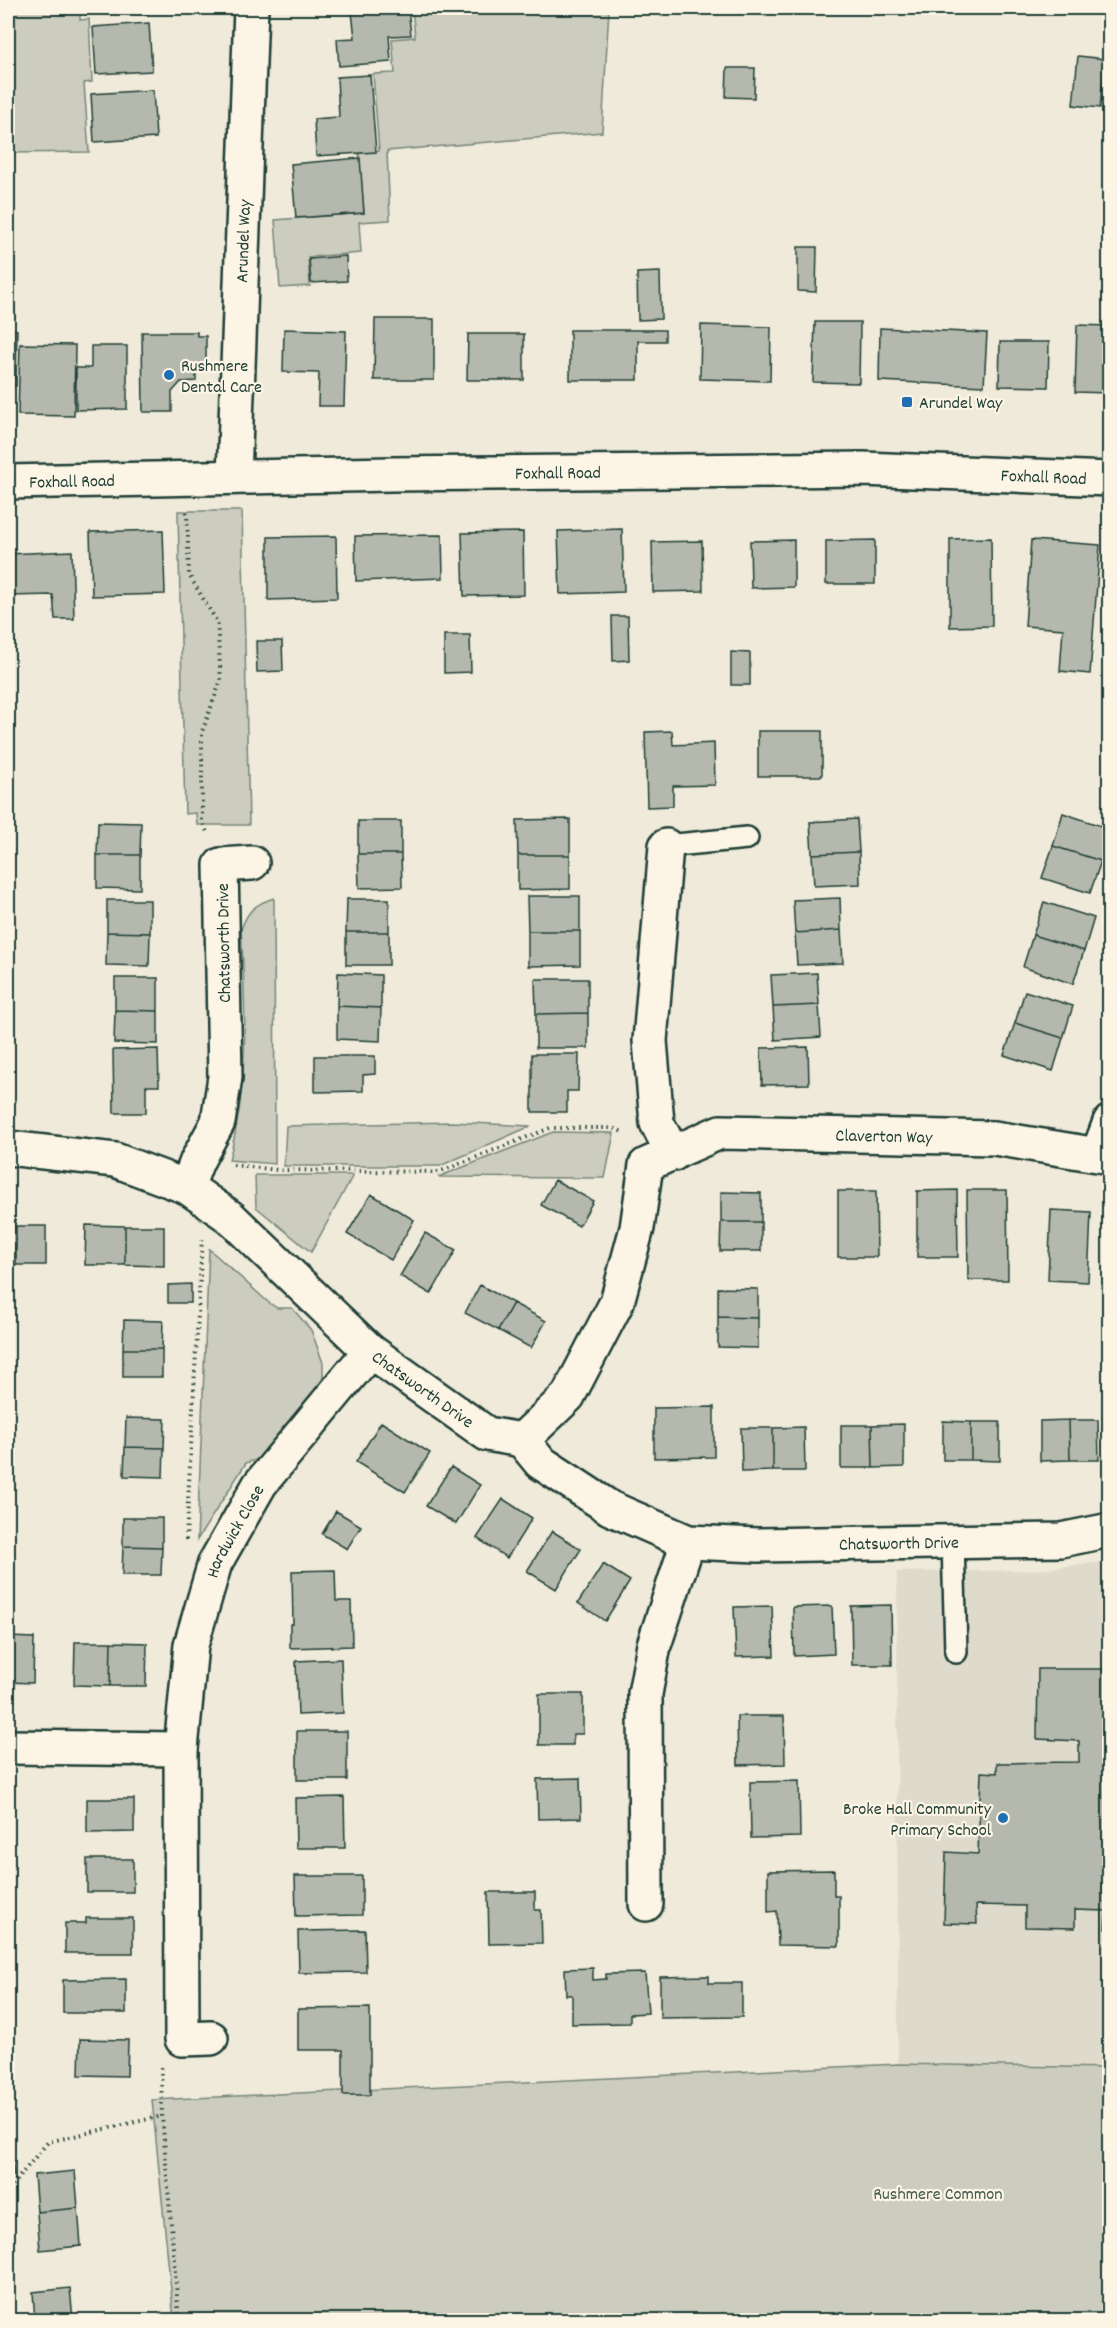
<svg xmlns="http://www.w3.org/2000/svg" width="1117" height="2328" font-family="Dekko,sans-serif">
<rect width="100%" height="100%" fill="#efeada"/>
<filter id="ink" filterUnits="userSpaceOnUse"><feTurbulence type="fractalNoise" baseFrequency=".0167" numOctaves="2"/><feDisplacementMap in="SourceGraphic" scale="12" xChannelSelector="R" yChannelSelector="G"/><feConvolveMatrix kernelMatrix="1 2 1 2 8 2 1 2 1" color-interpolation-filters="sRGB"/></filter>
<g filter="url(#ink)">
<!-- built -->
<path fill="#dedbcc" d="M1109 1561V2068L898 2064 897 1572 1035 1570Z"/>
<!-- green -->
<path fill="#cccdbf" stroke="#76857a" stroke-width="1.5" d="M8 8H80V20L89 19 92 82 84 83 89 152 8 153Z
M412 8H609L602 132 387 151 390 220 359 222 361 253 308 257 310 286 280 288 275 220 364 213 359 153 379 151 373 74 395 73 392 39 415 37Z
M178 511H242L249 825H197L196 813 185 814Z
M274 898 275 1164 229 1160C249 1084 246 1008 241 930 247 911 255 904 274 898Z
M452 1122 531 1126 440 1166H284L286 1126Z
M553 1132 614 1133 605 1178 438 1177Z
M255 1175H353L311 1252 256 1207Z
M209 1249 268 1302 277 1308H292L311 1330 323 1363V1378L314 1397 268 1456 246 1463 197 1540Z
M898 2064 1109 2068V2320H174L152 2100Z"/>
<!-- building -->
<path fill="#b5b9ad" stroke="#1f3d34" stroke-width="1.5" d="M83 8H149L148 14 83 13Z
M408 8 411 35 389 36 391 62 339 66 337 39 355 38 352 12Z
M149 23 152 71 96 74 93 27Z
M1078 56 1105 59 1100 108 1073 105Z
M727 68H755L754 98 726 97Z
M370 75 376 152 316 156 314 119 339 117 337 77Z
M153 90 156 138 94 142 91 94Z
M360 158 364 213 296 218 291 164Z
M798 247H817L816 292 798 291Z
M346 256 347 281 311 283 309 259Z
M660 272 661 319 638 320 637 273Z
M375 319H434V380H374Z
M815 322H860L859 383 813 382Z
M701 325 771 327 770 381 700 379Z
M1077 325 1110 326V393L1075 392Z
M880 328 987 333 984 386 879 381Z
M8 329 17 330 16 386H8Z
M284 329 346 331 344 406H318L319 373 283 372Z
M570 330H665V341H638V380H570Z
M142 332H197V336H206V368H196V381L181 382 172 392V412H143Z
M468 334H524V380H467Z
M1000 342H1049L1048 387 999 386Z
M20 344 75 345 74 416 18 415Z
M91 346H127V409L76 410V368H91Z
M622 529 624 592 560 594 558 531Z
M163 530 165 594 92 596 90 532Z
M523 532 524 595 464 596 462 533Z
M442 535 443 578 356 581 355 536Z
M336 536 337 598 268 600V537Z
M991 538 992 626 950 627V539Z
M794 540V587L751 588 750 541Z
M875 540V584H826V541Z
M1031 540 1100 545 1090 674 1060 671 1063 629 1025 626Z
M702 541 703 591 653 592 652 542Z
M72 551 74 619H55L53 595 8 596V554Z
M612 616H628L629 660 613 661Z
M444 635H470L471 672 444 673Z
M256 641H282L283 671 257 672Z
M731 652 750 653V685H731Z
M672 731 673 745 714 743 715 785 673 786V806L647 807 645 732Z
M758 731H822V776H758Z
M1063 813 1110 829 1101 861 1053 846Z
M570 819V855H518L517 820Z
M857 819 859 852 812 854 810 822Z
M358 821H401V854H358Z
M98 822 141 823 140 855H97Z
M1053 846 1101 861 1090 893 1042 878Z
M859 852 860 884 814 886 812 854Z
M358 854H401L402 887 359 888Z
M97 855H140V889L97 888Z
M518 855H570V889L518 890Z
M527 896H580V931H528Z
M840 898 841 930 795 933 793 900Z
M347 899H389V932H346Z
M107 900H150V933L107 932Z
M1044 902 1094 918 1084 951 1033 935Z
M841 930 843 963 797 965 795 933Z
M528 931H580V965L528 966Z
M107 932 150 933 149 966 106 965Z
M346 932H389V965H346Z
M1033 935 1084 951 1073 984 1023 967Z
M338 973 381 975V1008L337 1006Z
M817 973 819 1005 773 1007 771 975Z
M115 978H158V1011L115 1010Z
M535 979H588V1013L536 1014Z
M1025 991 1073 1006 1063 1038 1015 1023Z
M819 1005 821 1037 775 1040 773 1007Z
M337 1006 381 1008 380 1041 337 1039Z
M115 1010 158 1011V1044L114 1043Z
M588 1013V1048H536V1014Z
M1015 1023 1063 1038 1053 1071 1004 1055Z
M808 1047 809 1084 762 1085 761 1048Z
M158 1049 159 1086H146V1113H114L113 1050Z
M532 1054H579L578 1091H567V1112H532Z
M315 1056H375V1074L363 1075V1091L315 1092Z
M555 1180 593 1201 579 1226 541 1205Z
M957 1190 958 1257H917V1191Z
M967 1190H1007L1008 1280H968Z
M838 1191H876L877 1257H838Z
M721 1192 761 1193V1222H721Z
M371 1194 414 1220 391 1260 347 1234Z
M1051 1210 1091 1212 1088 1282 1048 1280Z
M721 1222H761V1251H720Z
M86 1225 125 1226V1265H85Z
M8 1226H16V1265H8Z
M16 1226H46V1265H16Z
M125 1226H164V1266L125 1265Z
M425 1233 456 1250 431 1294 400 1276Z
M191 1284V1303H168V1285Z
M480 1285 513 1303 498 1330 465 1313Z
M718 1288 758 1289V1318L718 1317Z
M513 1303 546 1321 531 1348 498 1330Z
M718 1317 758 1318V1348L718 1347Z
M124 1320 163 1321 162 1349H123Z
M123 1349H162V1377H123Z
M714 1407V1457L654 1458V1408Z
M126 1418 165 1419 164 1448 125 1447Z
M1069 1420 1070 1460 1040 1461V1421Z
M1069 1420H1098L1099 1460H1070Z
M943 1421 971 1422V1460H943Z
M381 1422 430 1453 405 1492 356 1462Z
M971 1422H1000V1461L971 1460Z
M904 1424V1467L873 1468 872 1425Z
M841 1425H872L873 1468H841Z
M804 1427 805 1471H773V1428Z
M741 1428H773V1471L742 1472Z
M125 1447 164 1448 163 1477 124 1476Z
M451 1467 480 1485 456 1524 426 1506Z
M503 1499 532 1518 507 1558 477 1538Z
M336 1511 361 1526 347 1549 322 1534Z
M123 1518H162V1547L123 1546Z
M552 1531 581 1549 556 1589 527 1571Z
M123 1546 162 1547 161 1575H122Z
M603 1564 630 1581 605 1621 578 1603Z
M335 1570 336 1601H351L352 1646 290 1648V1624H293L292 1571Z
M891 1605 892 1665H852L851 1606Z
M772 1606 774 1656 736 1657 734 1607Z
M832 1606 834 1654 794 1656 793 1607Z
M8 1637 34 1638 33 1683 8 1682Z
M75 1642H111L110 1686 74 1685Z
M111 1642 147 1643 146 1686H110Z
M341 1659 343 1713 298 1715 296 1661Z
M1038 1669H1110V1929H1105L1106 1911 1075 1910V1928L1025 1927V1906L976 1905 977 1924 944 1923 946 1852 978 1854 981 1772 997 1773V1763L1079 1762V1741L1037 1739Z
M539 1694H583V1734H573V1745H539Z
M737 1716H784L785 1764 738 1765Z
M297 1731H347V1780H297Z
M580 1778 581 1818 538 1819 537 1779Z
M799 1781 800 1837 751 1838 750 1782Z
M344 1797 345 1848H296L295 1798Z
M87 1799H134V1832L87 1833Z
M87 1859H133V1892H87Z
M834 1870V1896H839V1946L778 1945 777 1911 768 1912V1871Z
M295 1876H362V1915L296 1916Z
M488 1892H535V1910H541L542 1943 489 1944Z
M86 1918H133V1953H65V1923H86Z
M365 1930 366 1972 299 1973 298 1931Z
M593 1968V1980L606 1979V1974L645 1973 648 2013 630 2014V2023L572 2024V1995H566L565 1969Z
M709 1976V1983H742V2017L660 2018V1977Z
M126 1979V2013H63V1980Z
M370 2008V2095H343V2050H298V2009Z
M80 2039 128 2040 127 2076 79 2075Z
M10 2134 14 2176H8V2135Z
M75 2171 78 2208 37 2212 34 2175Z
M78 2208 81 2246 40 2250 37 2212Z
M70 2288 73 2320H35L33 2292Z"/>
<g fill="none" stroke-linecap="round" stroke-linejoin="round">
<defs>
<path id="lane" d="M666 846 747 838
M953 1541 956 1652"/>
<g id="street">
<path id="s1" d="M234 477 251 8"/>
<path d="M666 846 650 1041 657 1123 673 1154"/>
<path id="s2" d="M8 1148 115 1160 187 1187 230 1217 370 1351 487 1434 522 1440 540 1462 610 1508 688 1542 758 1545 1061 1540 1110 1530"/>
<path d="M1098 1154 1110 1122"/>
<path d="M187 1187 197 1161 218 1122 225 1077 221 865 252 863"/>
<path id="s3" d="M522 1440 568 1396 617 1302 637 1228 646 1165 720 1132 994 1138 1110 1157"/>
<path d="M8 1747 181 1749"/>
<path d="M646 1904 645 1694 654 1645 688 1542"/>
<path id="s4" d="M211 2038 182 2039 181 1749 191 1645 215 1563 260 1484 370 1351"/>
</g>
<g id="secondary">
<path id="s5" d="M8 482 391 474 863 469 1110 479"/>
</g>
</defs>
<!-- lane casing -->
<use href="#lane" stroke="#1f3d34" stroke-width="26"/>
<!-- street casing -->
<use href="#street" stroke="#1f3d34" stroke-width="38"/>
<!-- secondary casing -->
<use href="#secondary" stroke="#1f3d34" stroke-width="38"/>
<!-- path -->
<path stroke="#1f3d34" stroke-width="4" stroke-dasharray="1.5 4.5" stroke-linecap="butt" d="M187 512 189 575 217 622 221 680 202 732V821L208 834
M233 1165 278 1170 439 1172 550 1128H613L623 1132
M186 1540 202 1239
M161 2067 162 2116 179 2320
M8 2190 48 2142 162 2116"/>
<!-- lane -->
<use href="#lane" stroke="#fcf5e5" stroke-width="21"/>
<!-- street -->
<use href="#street" stroke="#fcf5e5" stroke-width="33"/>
<!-- secondary -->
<use href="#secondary" stroke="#fcf5e5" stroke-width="33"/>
</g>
</g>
<!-- markers -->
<g fill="#1f6fb2" stroke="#fcf5e5" stroke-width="2">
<circle cx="169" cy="375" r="6"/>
<rect x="901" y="396" width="12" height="12" rx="3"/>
<circle cx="1003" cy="1818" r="6"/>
</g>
<g text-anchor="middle" stroke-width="4.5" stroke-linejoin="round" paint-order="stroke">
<!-- street labels -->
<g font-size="18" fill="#1f3d34" stroke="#fcf5e5">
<text dy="6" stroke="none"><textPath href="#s1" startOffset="236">Arundel Way</textPath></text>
<text dy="6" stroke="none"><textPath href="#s5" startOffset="550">Foxhall Road</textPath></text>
<text dy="6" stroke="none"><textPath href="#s5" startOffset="1036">Foxhall Road</textPath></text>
<text dy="6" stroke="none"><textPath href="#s5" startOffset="64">Foxhall Road</textPath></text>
<text transform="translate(223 943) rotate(-91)" y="6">Chatsworth Drive</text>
<text dy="6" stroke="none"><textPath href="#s3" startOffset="555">Claverton Way</textPath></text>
<text dy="6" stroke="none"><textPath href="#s2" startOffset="496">Chatsworth Drive</textPath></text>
<text dy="6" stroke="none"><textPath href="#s4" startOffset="546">Hardwick Close</textPath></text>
<text dy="6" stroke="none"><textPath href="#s2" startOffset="1018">Chatsworth Drive</textPath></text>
</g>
<!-- poi labels -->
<g font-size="18" fill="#1f3d34" stroke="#fcf5e5" text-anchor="start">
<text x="181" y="371">Rushmere<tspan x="181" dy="21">Dental Care</tspan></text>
<text x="919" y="408">Arundel Way</text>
<text x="991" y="1814" text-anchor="end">Broke Hall Community<tspan x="991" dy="21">Primary School</tspan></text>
</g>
<!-- park labels -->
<g font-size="18" fill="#425a50" stroke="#fcf5e5">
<text x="938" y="2199">Rushmere Common</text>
</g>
</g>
<!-- margin -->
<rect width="1117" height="2328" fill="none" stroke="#fcf5e5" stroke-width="30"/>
<rect x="15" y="15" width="1087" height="2298" fill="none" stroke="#1f3d34" stroke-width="2" filter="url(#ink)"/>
</svg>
